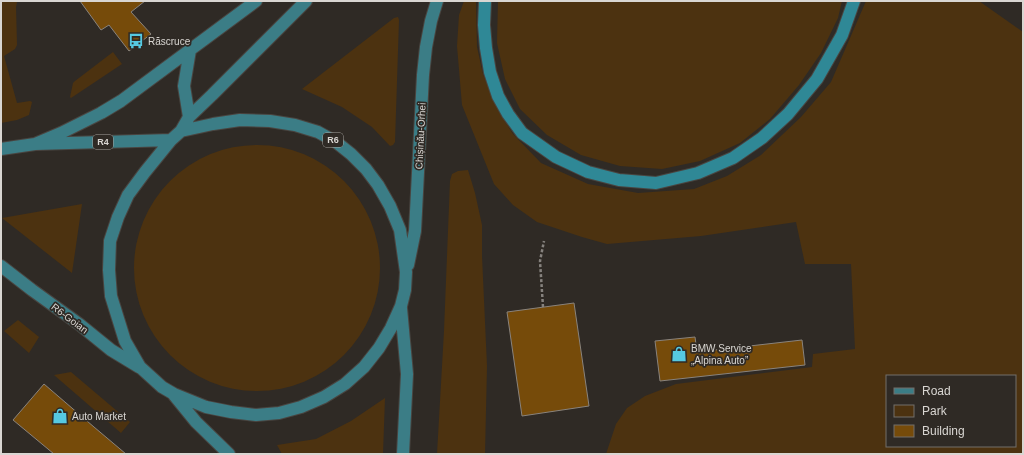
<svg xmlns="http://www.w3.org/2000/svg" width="1024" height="455" font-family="Helvetica,sans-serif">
<rect width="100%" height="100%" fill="#2f2a25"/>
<!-- green -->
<path fill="#4c3210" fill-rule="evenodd" d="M1 1H18L17 2 16 7 17 45 15 49 4 56 17 103 30 101 32 102 29 115 17 120 1 123Z
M464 1H476L477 47 483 74 499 112 513 134 541 163 588 184 638 193 694 189 727 176 761 155 801 117 831 82 866 1H979L1023 32V454H606L616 424 627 408 645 396 676 384 812 367 813 354 855 349 851 264H805L796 222 701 236 607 244 582 237 537 222 513 205 494 184 462 105 457 46 459 15ZM887 376H1015V446H887Z
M498 1H842L838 18 821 53 799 85 770 119 740 143 700 161 662 169 620 166 581 155 547 135 520 109 505 79 497 43Z
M398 17 399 20 395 142 393 145 390 146 372 127 342 107 302 89 394 18Z
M113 52 122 64 71 98 70 97 73 83 75 81Z
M134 268a123 123 0 1 1 246 0a123 123 0 1 1-246 0Z
M468 170 475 193 482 225V256L487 366 485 454H437L444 331 450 181 452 174 458 171Z
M82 204 72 273 2 218Z
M18 320 39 337 29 353 4 331Z
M71 372 130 422 121 433 54 375Z
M385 398 383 454H282L277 445 316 439 351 421Z"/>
<!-- building -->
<path fill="#764b0a" stroke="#89837d" d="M80 1H145L131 12 151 34 129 51 109 25 101 30Z
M574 303 589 406 522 416 507 312Z
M695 337 697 352 802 340 805 365 660 381 655 341Z
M44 384 94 427 126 454H54L13 420Z"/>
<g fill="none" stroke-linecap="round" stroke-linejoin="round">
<defs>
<path id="primary" d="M189 117 184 86 190 50
M240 120 270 121 295 125 318 132 336 142 351 154 366 169 378 185 390 206 400 230 406 272 405 290 401 306 391 328 379 348 364 367 345 384 324 397 301 407 279 413 256 415 231 412 206 407 174 394 162 387 140 367 125 341 111 296 109 270 110 241 118 217 128 195 145 172 171 140 181 131 213 124Z
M181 131 189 117 212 95 306 1
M35 144 61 133 101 113 121 101 256 1
M1 149 35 144 171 140
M408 265 415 231 423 75 426 47 431 21 437 1
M1 266 32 290 79 324 111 350 139 367
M401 308 407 374 403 454
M174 395 196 422 229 454"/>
<path id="trunk" d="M485 1 484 25 486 48 490 72 498 96 508 114 522 133 556 157 588 172 619 180 656 183 698 173 733 158 762 138 788 114 817 79 842 35 854 1"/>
</defs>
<!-- primary casing -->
<use href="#primary" stroke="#494541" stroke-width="14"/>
<!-- trunk casing -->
<use href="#trunk" stroke="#494541" stroke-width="14"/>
<!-- path -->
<path stroke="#86827e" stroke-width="2.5" stroke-dasharray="3 2" stroke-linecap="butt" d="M543 307 540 261 544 241"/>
<!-- primary -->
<use href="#primary" stroke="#3b7d86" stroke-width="12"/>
<!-- trunk -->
<use href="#trunk" stroke="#2f8896" stroke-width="12"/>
</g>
<!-- icons -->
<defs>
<symbol id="bus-bare" viewBox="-9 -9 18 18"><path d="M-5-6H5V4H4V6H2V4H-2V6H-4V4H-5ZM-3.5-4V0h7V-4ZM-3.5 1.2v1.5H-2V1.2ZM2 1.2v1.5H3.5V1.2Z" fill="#56c9e1" stroke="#2f2a25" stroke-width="2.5" paint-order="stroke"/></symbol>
<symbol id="shop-bare" viewBox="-9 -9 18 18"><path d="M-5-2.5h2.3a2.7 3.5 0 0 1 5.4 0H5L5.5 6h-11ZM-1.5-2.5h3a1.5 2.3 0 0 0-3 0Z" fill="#56c9e1" stroke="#2f2a25" stroke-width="2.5" paint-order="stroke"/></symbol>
</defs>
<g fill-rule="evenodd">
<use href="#bus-bare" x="125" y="30" width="22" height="22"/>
<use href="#shop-bare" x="668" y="343" width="22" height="22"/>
<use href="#shop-bare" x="49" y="405" width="22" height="22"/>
</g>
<g text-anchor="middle" stroke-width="3.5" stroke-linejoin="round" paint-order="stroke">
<!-- shield labels -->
<g fill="#2f2a25" stroke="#a6a29e" stroke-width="1">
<rect x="323" y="133" width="20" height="14" rx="3"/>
<rect x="93" y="135" width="20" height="14" rx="3"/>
</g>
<g font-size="9" font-weight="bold" fill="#d9d6d2">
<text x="333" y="143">R6</text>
<text x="103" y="145">R4</text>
</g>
<!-- poi labels -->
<g font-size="10" fill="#d9d6d2" stroke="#2f2a25" text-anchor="start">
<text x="148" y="45">Răscruce</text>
<text x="691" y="352">BMW Service<tspan x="691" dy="12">„Alpina Auto”</tspan></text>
<text x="72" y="420">Auto Market</text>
</g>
<!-- street labels -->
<g font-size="10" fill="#d9d6d2" stroke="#2f2a25">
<text transform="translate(420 136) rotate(-87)" y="4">Chișinău-Orhei</text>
<text transform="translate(70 318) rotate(37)" y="4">R6-Goian</text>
</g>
</g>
<!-- border -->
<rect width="1024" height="455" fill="none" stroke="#d9d6d2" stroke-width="4"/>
<!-- legend -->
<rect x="886" y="375" width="130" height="72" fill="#2f2a25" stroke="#736f6a"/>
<rect x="894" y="388" width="20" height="6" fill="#3b7d86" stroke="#736f6a"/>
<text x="922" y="395" font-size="12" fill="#d9d6d2">Road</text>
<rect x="894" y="405" width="20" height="12" fill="#4c3210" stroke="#736f6a"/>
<text x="922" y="415" font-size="12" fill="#d9d6d2">Park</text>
<rect x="894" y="425" width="20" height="12" fill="#764b0a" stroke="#736f6a"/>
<text x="922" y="435" font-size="12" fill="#d9d6d2">Building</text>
</svg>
